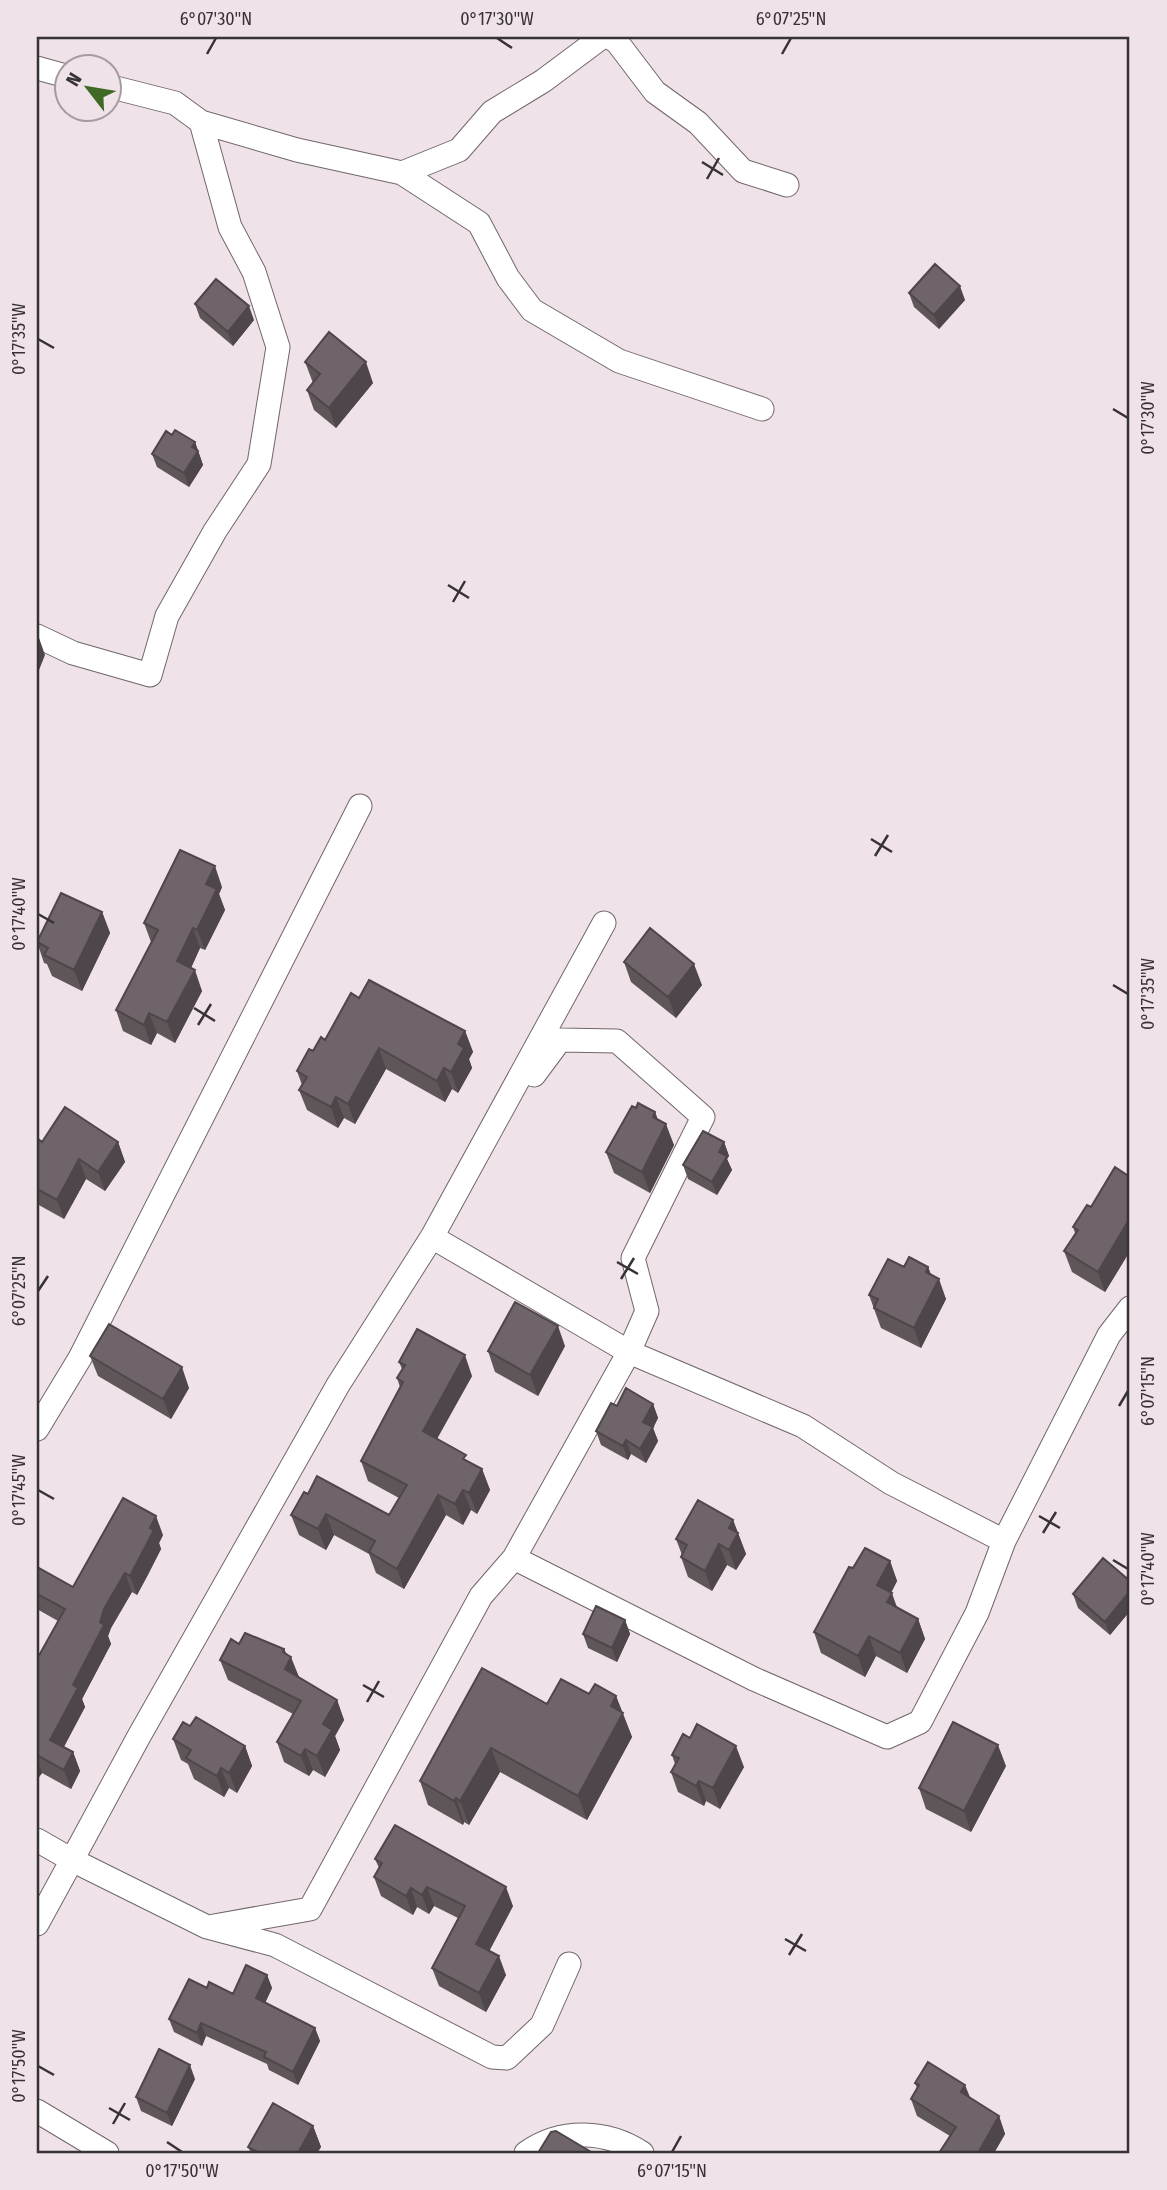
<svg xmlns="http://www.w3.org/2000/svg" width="1167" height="2190" font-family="'Fira Sans Condensed',sans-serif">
<rect width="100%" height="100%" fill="#efe2e9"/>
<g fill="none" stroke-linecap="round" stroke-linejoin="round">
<defs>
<path id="minor" d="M609 37 617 42 655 92 698 123 743 171 787 185
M37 68 66 76
M108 86 175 103 201 122 297 150 402 173 459 150 492 112 543 81 602 37
M402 173 479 223 508 278 532 310 619 361 762 409
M37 636 73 653 150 675 167 616 215 531 259 464 278 347 254 272 230 227 201 122
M432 1237 629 1352 803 1426 891 1483 1004 1541
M37 1429 80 1358 360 806
M514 1558 754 1679 887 1737 920 1722 977 1613 1004 1541 1109 1335 1130 1308
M37 1840 72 1860 37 1924
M214 1926 310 1909 481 1596 514 1558 629 1352 647 1311 633 1258 703 1117 617 1041 560 1040 534 1075
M569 1964 542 2025 507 2058 492 2057 275 1945 207 1927 72 1860 138 1738 338 1385 432 1237 604 923
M37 2111 107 2153
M526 2153C561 2128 607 2130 642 2153"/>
</defs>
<!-- minor casing -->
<use href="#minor" stroke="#71666c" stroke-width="25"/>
<!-- minor -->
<use href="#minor" stroke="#fff" stroke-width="23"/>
</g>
<!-- wall -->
<path fill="#5f565a" d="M909 293 965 300 939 329 914 307Z
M195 304 254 320 233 346 200 318Z
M305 362 373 383 336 428 314 410 307 390 313 383Z
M172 435 195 442 203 465 189 487 157 467 152 454Z
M222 887 219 894 225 910 205 950 200 948 191 968 202 991 175 1043 157 1033 151 1045 123 1031 116 1010 151 942 144 923Z
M102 912 110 933 82 991 52 976 47 964 44 963 37 942Z
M624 962 702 985 676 1018 631 982Z
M359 998 465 1031 473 1052 469 1059 472 1068 458 1093 452 1089 445 1102 386 1069 355 1124 344 1118 338 1128 307 1110 299 1090 302 1085 297 1071 313 1051 325 1040Z
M636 1108 655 1112 658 1120 674 1145 650 1193 614 1173 606 1152Z
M37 1142H118L125 1162 105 1191 86 1179 64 1219 37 1204Z
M724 1142 729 1156 727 1159 732 1170 717 1195 688 1179 683 1165Z
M1130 1177V1251L1105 1292 1072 1272 1064 1251 1075 1233 1073 1227 1091 1207Z
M904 1267H928L931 1275 946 1299 921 1348 881 1328 869 1295Z
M565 1346 538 1396 495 1372 488 1351Z
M90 1356 189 1388 171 1419 98 1376Z
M399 1362 472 1376 437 1439 468 1461 482 1469 490 1490 477 1514 471 1510 463 1525 446 1515 404 1589 376 1573 369 1554 334 1535 326 1550 299 1535 291 1515 308 1494 389 1515 399 1498 368 1481 361 1461 400 1387 397 1378 402 1369Z
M653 1404 658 1418 653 1428 658 1441 646 1463 631 1454 628 1460 601 1445 596 1431 617 1406Z
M733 1520 746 1554 736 1570 727 1565 712 1591 688 1577 681 1557 682 1555 676 1539Z
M163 1535 159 1543 161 1549 148 1575 137 1595 132 1592 111 1628 108 1636 111 1644 82 1699 85 1707 64 1747 73 1752 80 1771 71 1789 42 1773 39 1777 37 1776V1659L58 1621 37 1609V1567L73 1587Z
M890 1561 897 1581 891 1593 897 1607 918 1619 925 1639 907 1673 876 1656 865 1677 821 1653 814 1632 853 1568Z
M1130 1581V1611L1110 1635 1078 1608 1073 1594Z
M625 1620 630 1634 617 1662 588 1648 583 1634Z
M284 1649 299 1677 337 1700 344 1720 335 1736 340 1750 325 1777 313 1770 309 1776 284 1762 277 1742 293 1714 228 1680 220 1660Z
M589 1694 616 1696 632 1737 587 1820 500 1772 469 1825 464 1822 463 1825 428 1805 420 1781 547 1704Z
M190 1726 245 1746 252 1766 237 1793 229 1788 224 1797 194 1779 188 1764 181 1760 173 1739Z
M672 1755 744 1767 720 1809 706 1801 704 1806 678 1792 671 1772 675 1764Z
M1006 1766 971 1832 926 1809 919 1788Z
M375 1859 513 1906 489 1951 506 1975 486 2012 439 1986 432 1968 458 1918 434 1906 429 1914 417 1907 413 1915 381 1896 374 1877 379 1868Z
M267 1975 272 1988 265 2003 315 2028 320 2041 298 2085 269 2070 267 2064 206 2036 202 2046 174 2032 169 2019 233 1994Z
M195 2079 172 2126 141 2111 136 2097Z
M915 2083 970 2098 999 2116 1005 2134 994 2153H939L950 2136 917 2116 911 2099 917 2088Z
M313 2126 321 2147 317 2153H251L248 2147Z"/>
<!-- shaded-wall -->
<path fill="#4e464a" d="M960 286 965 300 939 329 934 315Z
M249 306 254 320 233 346 228 332Z
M366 362 373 383 336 428 329 408Z
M195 442 203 465 189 487 184 473 192 447Z
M38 635 45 655 37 675V638Z
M215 866 222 887 219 894 225 910 205 950 197 930 206 884Z
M102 912 110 933 82 991 74 970Z
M193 928 200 948 185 981 177 961Z
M694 964 702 985 676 1018 668 997Z
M195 970 202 991 175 1043 167 1022Z
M149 1013 157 1033 151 1045 144 1025Z
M465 1031 473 1052 469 1059 472 1068 458 1093 451 1072 458 1044Z
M379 1048 386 1069 355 1124 348 1104Z
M444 1068 452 1089 445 1102 437 1081Z
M336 1097 344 1118 338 1128 331 1107Z
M655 1112 662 1132 666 1124 674 1145 650 1193 642 1172 653 1117Z
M118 1142 125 1162 105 1191 98 1172Z
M724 1142 729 1156 727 1159 732 1170 717 1195 712 1182 719 1152Z
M79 1159 86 1179 64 1219 57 1200Z
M1130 1218V1251L1105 1292 1098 1272Z
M928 1267 935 1285 939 1279 946 1299 921 1348 914 1328 926 1272Z
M558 1326 565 1346 538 1396 530 1375Z
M465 1355 472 1376 430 1451 423 1431Z
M182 1367 189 1388 171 1419 163 1399Z
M653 1404 658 1418 653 1428 658 1441 646 1463 640 1449 643 1422Z
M626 1440 631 1454 628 1460 623 1446Z
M482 1469 490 1490 477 1514 469 1493Z
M463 1490 471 1510 463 1525 455 1504Z
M438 1495 446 1515 404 1589 397 1569Z
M326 1514 334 1535 326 1550 318 1529Z
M156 1516 163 1535 159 1543 161 1549 137 1595 130 1576 150 1528Z
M733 1520 746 1554 736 1570 729 1550V1528Z
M719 1544 727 1565 712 1591 705 1571Z
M890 1561 897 1581 884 1606 877 1585Z
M125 1573 132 1592 111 1628 108 1636 111 1644 82 1699 85 1707 57 1759 50 1740 100 1622 104 1609Z
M1130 1591V1611L1110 1635 1105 1622Z
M892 1593 899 1614 887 1602Z
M918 1619 925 1639 907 1673 900 1653Z
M625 1620 630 1634 617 1662 612 1648Z
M869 1636 876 1656 865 1677 858 1656Z
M284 1649 289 1662 291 1657 299 1677 285 1669 283 1652Z
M616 1696 632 1737 587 1820 578 1796 611 1706Z
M337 1700 344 1720 335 1736 340 1750 325 1777 317 1756 323 1724Z
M998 1745 1006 1766 971 1832 964 1811Z
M245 1746 252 1766 237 1793 229 1773Z
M736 1746 744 1767 720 1809 713 1788Z
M491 1748 500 1772 469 1825 460 1801Z
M305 1749 313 1770 309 1776 301 1756Z
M73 1752 80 1771 71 1789 64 1770Z
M37 1760 42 1773 39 1777 37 1770Z
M221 1768 229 1788 224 1797 217 1776Z
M699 1781 706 1801 704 1806 696 1786Z
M456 1798 464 1822 463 1825 454 1801Z
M427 1887 434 1906 429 1914 422 1895Z
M506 1887 513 1906 483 1963 476 1944Z
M411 1888 417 1907 413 1915 406 1896Z
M499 1956 506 1975 486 2012 479 1993Z
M267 1975 272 1988 261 2012 256 1998Z
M201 2023 206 2036 202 2046 197 2033Z
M315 2028 320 2041 298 2085 293 2072Z
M190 2065 195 2079 172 2126 167 2113Z
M965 2085 972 2102 961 2092Z
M999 2116 1005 2134 994 2153H978Z
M313 2126 321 2147 317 2153H298Z"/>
<!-- building -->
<path fill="#6f6469" stroke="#4e464a" stroke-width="2" d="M935 264 960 286 934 315 909 293Z
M216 279 249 306 228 332 195 304Z
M329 332 366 362 329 408 307 390 320 374 305 362Z
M175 430 195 442 192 447 198 451 184 473 152 454 166 431 172 435Z
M180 850 215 866 206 884 217 889 197 930 193 928 177 961 195 970 167 1022 149 1013 144 1025 116 1010 158 930 144 923Z
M61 893 102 912 74 970 44 955 48 948 37 942Z
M650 928 694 964 668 997 624 962Z
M369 980 465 1031 458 1044 464 1048 451 1072 444 1068 437 1081 379 1048 348 1104 336 1097 331 1107 299 1090 307 1077 297 1071 309 1049 313 1051 321 1037 325 1040 351 993 359 998Z
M638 1103 655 1112 653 1117 666 1124 642 1172 606 1152 632 1106 636 1108Z
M65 1107 118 1142 98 1172 79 1159 57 1200 37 1189V1142L38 1139 42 1142Z
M703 1131 724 1142 719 1152 727 1156 712 1182 683 1165Z
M1115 1167 1130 1177V1218L1098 1272 1064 1251 1078 1230 1073 1227 1087 1205 1091 1207Z
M909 1257 928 1267 926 1272 939 1279 914 1328 874 1308 878 1299 869 1295 888 1259 904 1267Z
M515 1302 558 1326 530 1375 488 1351Z
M109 1324 182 1367 163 1399 90 1356Z
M417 1329 465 1355 423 1431 466 1455 463 1459 482 1469 469 1493 463 1490 455 1504 438 1495 397 1569 369 1552 375 1541 326 1514 318 1529 291 1515 304 1492 308 1494 317 1476 389 1515 407 1485 361 1461 403 1382 397 1378 405 1365 399 1362Z
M626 1388 653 1404 643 1422 653 1427 640 1449 626 1440 623 1446 596 1431 611 1403 617 1406Z
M123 1498 156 1516 150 1528 154 1530 130 1576 125 1573 104 1609 100 1622 104 1625 73 1685 78 1688 50 1740 73 1752 64 1770 37 1755V1659L65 1609 37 1594V1567L73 1587Z
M698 1500 733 1520 729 1528 738 1533 729 1550 719 1544 705 1571 681 1557 687 1545 676 1539Z
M865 1548 890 1561 877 1585 892 1593 887 1602 918 1619 900 1653 869 1636 858 1656 814 1632 849 1567 853 1568Z
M1103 1558 1130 1581V1591L1105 1622 1073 1594Z
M596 1606 625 1620 612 1648 583 1634Z
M245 1633 284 1649 283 1652 291 1657 285 1669 337 1700 323 1724 332 1730 317 1756 305 1749 301 1756 277 1742 301 1701 220 1660 231 1639 239 1644Z
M482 1668 547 1704 561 1679 589 1694 595 1684 616 1696 611 1706 623 1713 578 1796 491 1748 460 1801 456 1798 454 1801 420 1781Z
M196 1717 245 1746 229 1773 221 1768 217 1776 186 1758 191 1750 173 1739 183 1722 190 1726Z
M953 1722 998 1745 964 1811 919 1788Z
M697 1724 736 1746 713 1788 699 1781 696 1786 671 1772 679 1758 672 1755 683 1734 690 1738Z
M395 1825 506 1887 476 1944 499 1956 479 1993 432 1968 465 1906 427 1887 422 1895 411 1888 406 1896 374 1877 382 1863 375 1859Z
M246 1965 267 1975 256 1998 315 2028 293 2072 264 2057 266 2052 201 2023 197 2033 169 2019 189 1979 207 1988 209 1982 233 1994Z
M159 2049 190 2065 167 2113 136 2097Z
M928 2062 965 2085 961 2092 999 2116 978 2153H939L956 2127 911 2099 919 2085 915 2083Z
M273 2103 313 2126 298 2153H260L248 2147Z
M556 2131 591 2152 590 2153H538L551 2132Z"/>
<!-- ticks -->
<path fill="none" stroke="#373235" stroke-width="2.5" d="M497 38 512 48M207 54 216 38M782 54 791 38M702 162 723 175M707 179 719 158M38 339 54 348M1113 409 1128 418M448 585 469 598M453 602 465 581M871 839 892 852M875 856 888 835M38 914 54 923M1113 985 1128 994M194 1008 215 1021M198 1025 211 1004M617 1262 638 1274M621 1279 634 1258M38 1291 48 1276M1119 1406 1128 1391M38 1490 54 1499M1039 1516 1060 1528M1043 1533 1056 1512M1113 1560 1128 1569M363 1685 384 1697M367 1702 379 1681M785 1939 806 1951M789 1955 802 1934M38 2066 54 2075M109 2108 130 2120M113 2124 125 2103M167 2142 182 2152M672 2152 681 2136"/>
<!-- border -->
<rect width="1167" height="2190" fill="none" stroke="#efe2e9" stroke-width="77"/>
<!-- north arrow -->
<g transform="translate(88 88) rotate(301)"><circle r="33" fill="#efe2e9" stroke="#a59ca1" stroke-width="2"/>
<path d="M0-5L12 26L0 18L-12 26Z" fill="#406925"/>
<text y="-10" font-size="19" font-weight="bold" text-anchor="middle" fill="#373235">N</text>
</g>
<rect x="38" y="38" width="1090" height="2114" fill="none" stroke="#373235" stroke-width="2.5"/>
<g font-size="18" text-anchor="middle" fill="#373235">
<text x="216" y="25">6°07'30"N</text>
<text x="497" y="25">0°17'30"W</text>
<text x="791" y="25">6°07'25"N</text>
<text transform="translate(19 339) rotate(-90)" y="6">0°17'35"W</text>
<text transform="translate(1148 418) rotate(-90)" y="6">0°17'30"W</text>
<text transform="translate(19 914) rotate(-90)" y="6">0°17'40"W</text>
<text transform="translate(1148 994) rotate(-90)" y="6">0°17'35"W</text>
<text transform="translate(19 1291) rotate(-90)" y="6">6°07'25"N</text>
<text transform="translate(1148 1391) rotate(-90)" y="6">6°07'15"N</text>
<text transform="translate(19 1490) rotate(-90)" y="6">0°17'45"W</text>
<text transform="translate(1148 1569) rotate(-90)" y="6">0°17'40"W</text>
<text transform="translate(19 2066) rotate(-90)" y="6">0°17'50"W</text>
<text x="182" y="2177">0°17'50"W</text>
<text x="672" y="2177">6°07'15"N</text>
</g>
</svg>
